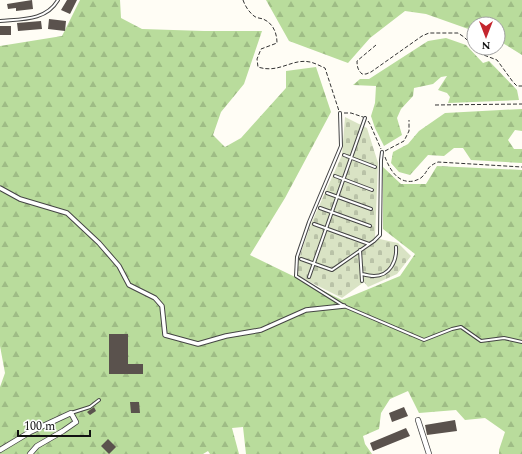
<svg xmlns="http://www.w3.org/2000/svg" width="522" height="454" viewBox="0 0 522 454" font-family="Spectral,serif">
  <defs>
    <pattern id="forest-firs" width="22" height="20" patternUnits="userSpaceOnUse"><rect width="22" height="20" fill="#b9dc9c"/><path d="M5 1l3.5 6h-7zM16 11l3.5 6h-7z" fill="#9ebc85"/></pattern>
    <pattern id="cemetery-stones" width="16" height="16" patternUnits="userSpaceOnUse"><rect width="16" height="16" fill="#d9e3c4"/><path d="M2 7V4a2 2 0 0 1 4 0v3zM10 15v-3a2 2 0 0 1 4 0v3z" fill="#b9c2a7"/></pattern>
  </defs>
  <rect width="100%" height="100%" fill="#fffdf5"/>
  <path fill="url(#forest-firs)" d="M80,0H120L121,18L142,29L204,31H262L244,84L221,112L213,135L225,147L241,138L286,88V71L316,67L331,112L285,198L250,255L291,275L342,300L400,276L415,254L383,229V167L401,184H426L437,166L522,170V454H499V450L505,432L485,418L465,420L456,410L419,413L408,391L390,399L381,413L379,429L363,436L365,444L372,454H246L243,427L232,428L239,454H210L208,451L203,454H0V387L5,373L0,346V46L62,36Z
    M266,0H522V55L498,40V24H474V31L426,14L405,11L370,38L348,63L289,41Z
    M446,38L466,45L483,63L489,61L517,90L519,100L448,103L450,97L447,93L438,90L447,76L441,77L433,84L414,88L413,96L401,109L397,118L402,135L384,146L375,128L371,116L375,103L376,86L353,85L360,79H369L428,41Z
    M522,109V131L515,130L508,140L514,149H522V163L471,160L463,148H454L444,156L428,155L410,175L399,172L391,163L393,152L408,144L419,131L445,113Z"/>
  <path fill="url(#cemetery-stones)" d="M345,117L367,128L378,163L375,238L398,243L411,256L397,274L368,287L364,282L342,298L298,276V261L311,224L342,155Z"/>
  <path fill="#5a524d" d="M32,0L33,9L16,11V8L8,9L7,4Z
    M67,0H77L70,14L61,10Z
    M49,19L66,21L65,31L48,29Z
    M41,21L42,29L18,31L17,23Z
    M0,26H11V35H0Z
    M109,334H128V364H143V374H109Z
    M130,402H139L140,413H131Z
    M94,407L96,411L90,415L87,412Z
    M404,407L408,416L392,422L389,413Z
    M455,420L457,431L427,435L425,425Z
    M406,428L410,436L373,451L370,443Z
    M108,439L116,447L109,454L101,446Z"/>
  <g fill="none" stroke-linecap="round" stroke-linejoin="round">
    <defs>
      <path id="service" d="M0,21C21,19 46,21 58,0
        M340,113L341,146L309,222L297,257L296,276L344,306L424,340L452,329L461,327L481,341L504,338L522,342
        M344,155L375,167
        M335,176L372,190
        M327,193L371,209
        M320,208L370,226
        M314,224L369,244
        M360,250L362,281
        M301,259L332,270L374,241L380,235L381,160L382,152
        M362,274C366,275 370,276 374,276C390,276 397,261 396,247
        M309,277L365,118
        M71,413L90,407L99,400"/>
      <path id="pedestrian" d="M0,188L20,199L67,213L99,243L119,266L129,285L155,298L162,306L165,335L198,344L226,336L261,330L306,310L344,306"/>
      <path id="minor" d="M418,420L429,454
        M0,450L30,432L71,413L76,422L63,431L37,446L30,454"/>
    </defs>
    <use href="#service" stroke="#444" stroke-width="4"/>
    <use href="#pedestrian" stroke="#444" stroke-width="5.5"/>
    <use href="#minor" stroke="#444" stroke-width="6"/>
    <path stroke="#333" stroke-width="1" stroke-dasharray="4 2" stroke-linecap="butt" d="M243,0C245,6 249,12 254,16C256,18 260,18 263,19C273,23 277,33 277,43L261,49L257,59L258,67C279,74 292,58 310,62C315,63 320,66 325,68L339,111
      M376,45L357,61C357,67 358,70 362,74H366L371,72L422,36L429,33H458L464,37L474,47
      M475,48L481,54L497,60L513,82L517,86H522
      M435,105L522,104
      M344,113H351L363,117
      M368,121L370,124L381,149
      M385,151L404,141L409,131V120
      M385,157C390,170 398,184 414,181C417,180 420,179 422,177C429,170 426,167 438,162L522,167"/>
    <use href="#service" stroke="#fff" stroke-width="2"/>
    <use href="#pedestrian" stroke="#fff" stroke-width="3.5"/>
    <use href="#minor" stroke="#fff" stroke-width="4.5"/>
  </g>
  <g transform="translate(486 36) rotate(180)"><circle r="19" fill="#ffffff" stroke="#a0a0a0"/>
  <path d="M0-3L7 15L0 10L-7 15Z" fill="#c4262e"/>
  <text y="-6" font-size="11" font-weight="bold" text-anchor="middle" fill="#111111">N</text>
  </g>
  <path d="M18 430v6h72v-6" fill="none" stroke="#111111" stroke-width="2"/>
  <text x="24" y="430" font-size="12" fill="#111111" stroke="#ffffff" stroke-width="3" paint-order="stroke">100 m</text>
</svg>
